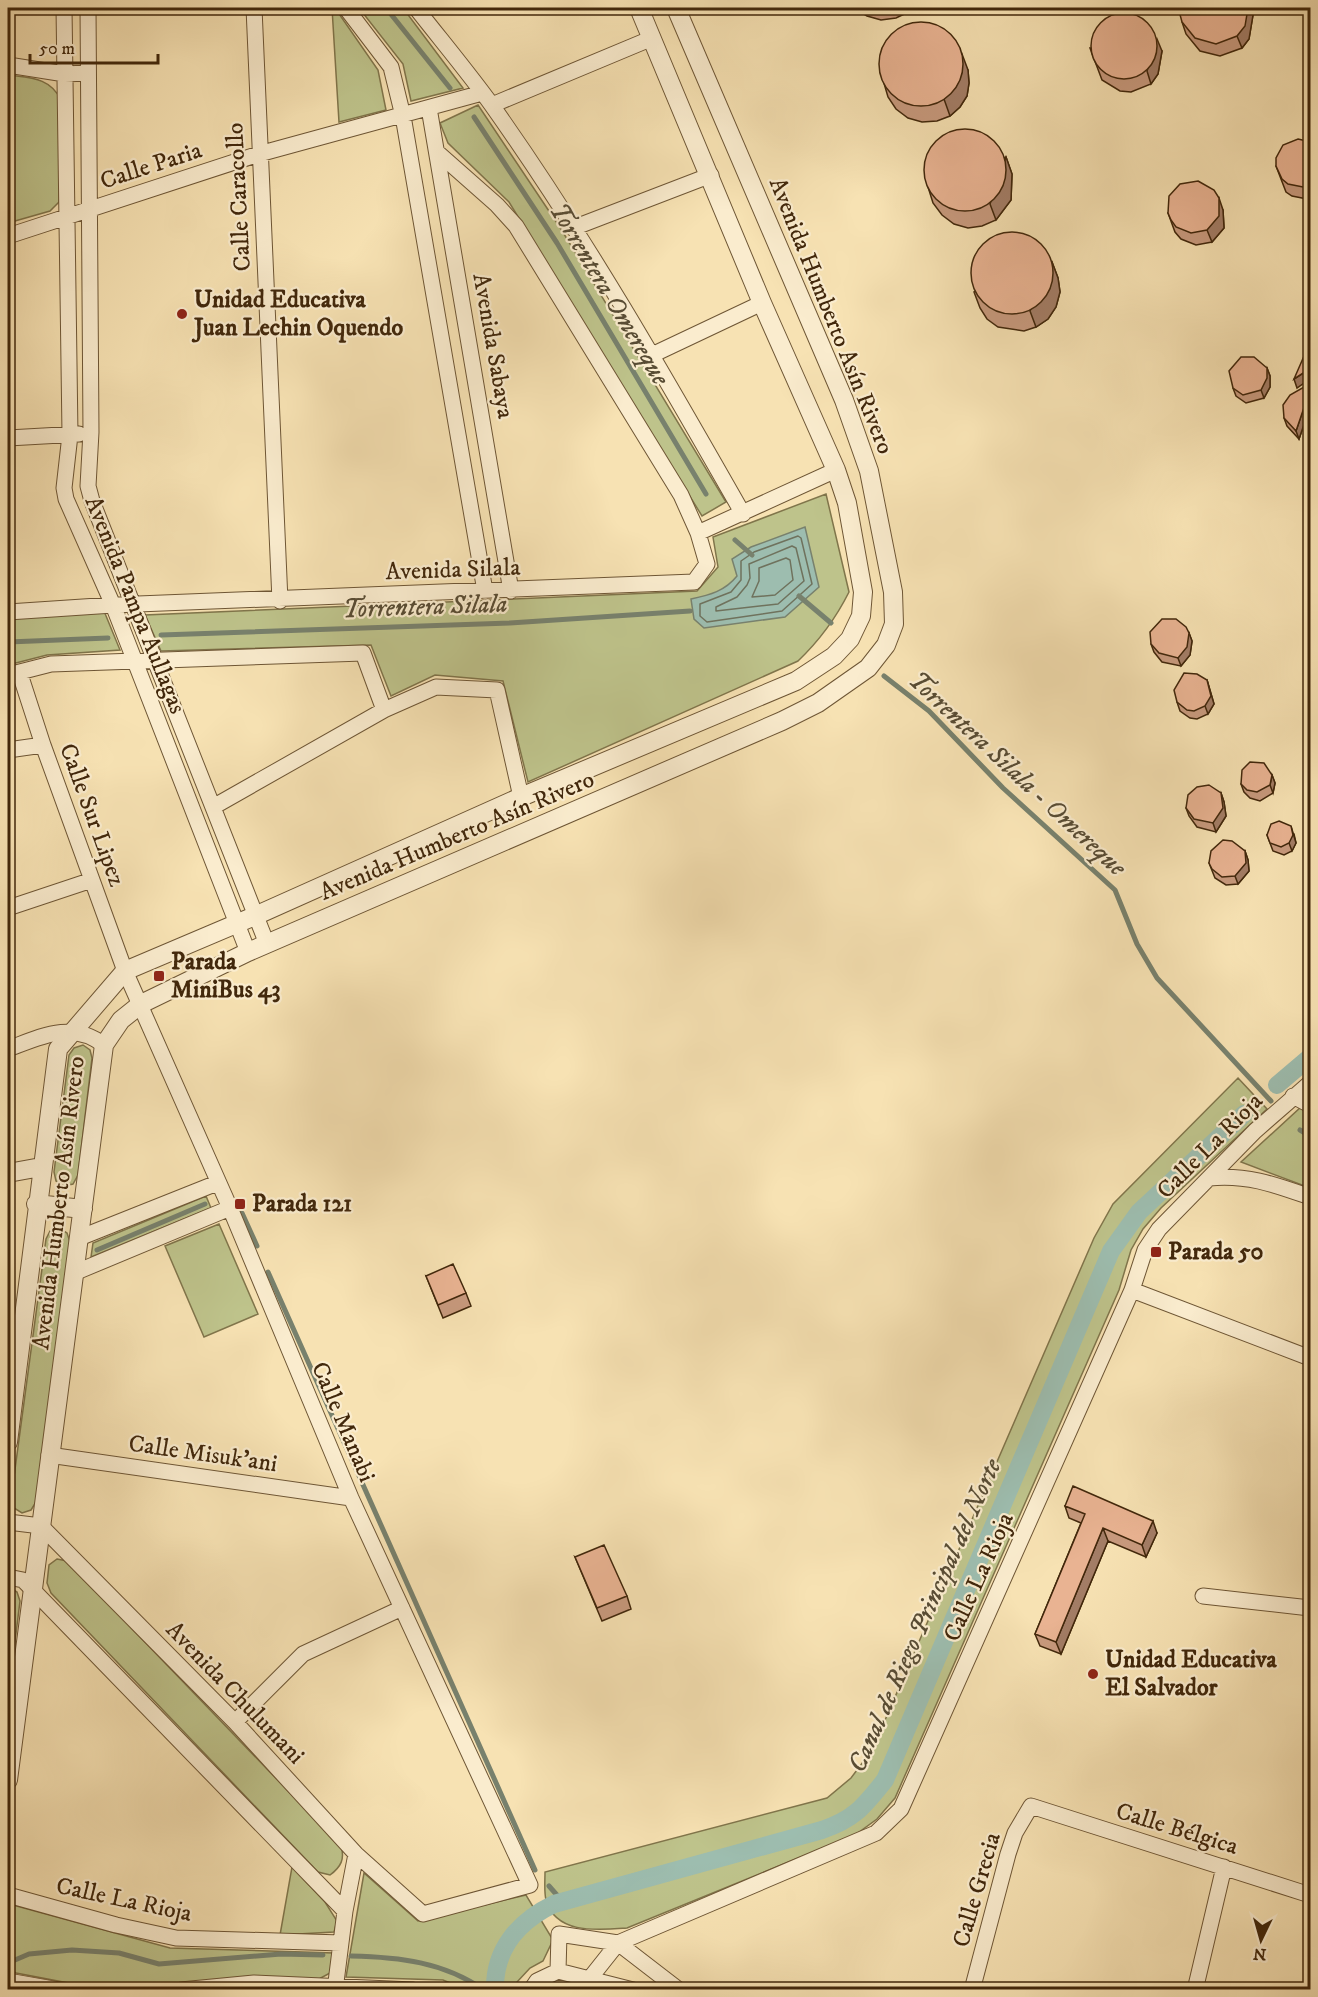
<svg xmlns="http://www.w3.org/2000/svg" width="1318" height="1997" viewBox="0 0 1318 1997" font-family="'IM FELL DW Pica',serif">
  <rect width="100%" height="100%" fill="#f7e2b3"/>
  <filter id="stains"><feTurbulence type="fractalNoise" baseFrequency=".00333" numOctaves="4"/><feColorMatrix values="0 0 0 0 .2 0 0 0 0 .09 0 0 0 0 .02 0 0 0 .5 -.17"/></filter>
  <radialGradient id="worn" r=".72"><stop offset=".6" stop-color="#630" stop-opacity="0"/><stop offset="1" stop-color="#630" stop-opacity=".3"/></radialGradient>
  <path fill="#bec38b" stroke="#80754b" stroke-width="1.5" d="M332,8H335L378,70L386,110L339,122Z
    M359,8H403L463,88L411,101L403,64Z
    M8,75C30,78 50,77 61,100L59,202L50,211L8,223Z
    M478,105L561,229L726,502L702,516L509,202L448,143L440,123Z
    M826,494L849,592C836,618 819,641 798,661L528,782L503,681L435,675L391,696L371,645L161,651L145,615L697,591L718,567L713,537Z
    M104,611L120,650L47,655L8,665V617Z
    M83,1045L90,1050L92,1058L78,1175L73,1184L64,1186L56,1181L54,1172L69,1055L74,1048Z
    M1238,1078L1267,1109L1161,1208L1143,1229L1131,1250L1119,1290L895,1798L877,1819L855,1835L627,1928C598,1930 556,1935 546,1900C544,1892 545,1881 545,1872L827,1798L851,1778L872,1750L1094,1238L1113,1204Z
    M1301,1107L1310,1113V1188L1241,1162Z
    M206,1196L211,1208L91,1257L93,1243Z
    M219,1224L258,1314L204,1337L165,1246Z
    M59,1228L67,1233L70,1242L36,1502L31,1510L22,1513L14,1508L11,1499L46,1239L50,1231Z
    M57,1559L67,1561L341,1846C345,1859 341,1867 330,1875L318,1872L51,1593L47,1583L49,1565Z
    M9,1587L17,1592L20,1601L8,1698Z
    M292,1867L325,1902L337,1921L334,1932L280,1935Z
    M364,1873L418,1921L526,1895L553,1940L543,1961L530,1968L517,1982V1989H465L443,1980L346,1977Z
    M13,1905L170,1948L334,1953L330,1973L319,1979L254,1977L100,1989L16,1973L8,1968V1907Z"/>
  <path fill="#9dbdaf" stroke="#78816d" stroke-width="1.5" d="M805,527L819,587L785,617L704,628L694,619L691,599C710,595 725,591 737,576L732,559L751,547Z"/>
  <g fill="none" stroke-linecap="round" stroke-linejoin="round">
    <path stroke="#6f725d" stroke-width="1.5" d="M798,536L801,538L812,584L782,611L707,622L700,616V604L731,592L741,580V561L754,552Z
      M792,546L796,548L804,581L778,604L716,611V607L737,597L747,585L750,578L749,564Z
      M786,558L790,560L793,580L775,595L752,597L759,581V568Z"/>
    <path stroke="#78816d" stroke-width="5" d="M386,8L450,88
      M474,117L557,243L706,494
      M735,540L752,555
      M799,596L831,623
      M161,635L510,623L690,611
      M8,642L108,638
      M884,676L929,711L1003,788L1115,890L1137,944L1157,978L1271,1101
      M1300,1130L1310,1136
      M242,1213L257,1246
      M97,1250L205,1204
      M268,1272L535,1870
      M549,1886L563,1902
      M351,1956C399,1957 444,1962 484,1990
      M8,1963L29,1954L72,1950L119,1953L159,1964L281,1954L323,1955"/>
    <path stroke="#9dbdaf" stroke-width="18" d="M1277,1085L1310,1057
      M495,1990C494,1949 519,1921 554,1904L822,1830C855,1819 864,1806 885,1780L1111,1251L1139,1212L1244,1114"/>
    <defs>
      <path id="minor" d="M64,8L70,435L64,488L66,499L113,605L248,952
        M88,8L91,432L88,486L92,501L267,944
        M254,8L280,601
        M346,8L391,67L403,116L485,591
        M416,8C441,40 467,71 491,104C584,235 664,375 743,514
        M8,65L65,74L87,73
        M492,105L650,39
        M429,108L511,591
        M573,228L711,175
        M8,236L259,154L482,93
        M652,355L762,303
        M8,438L79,434
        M698,533L836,470
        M8,612L113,605L694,582L707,564L698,533L681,495L516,226L497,205L437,152
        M8,675L51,664L363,653L384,710
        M8,750L43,745
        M213,807L384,710L436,687L497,690L521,797
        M8,908L92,880
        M8,1049C40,1037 72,1020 104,1045
        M1293,1096L1310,1105
        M1209,1178C1247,1174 1276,1185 1310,1197
        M79,1238L217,1183
        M74,1273L230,1208
        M1132,1290L1310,1358
        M49,1455L351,1498
        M8,1522L41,1526L235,1722L356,1854L423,1914L530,1885L351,1498L230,1208L125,971L43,745L20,674
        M8,1577L23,1580L31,1588L345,1911
        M1203,1596L1310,1608
        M235,1722L303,1654L402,1608
        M8,1895L116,1925L176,1938L341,1943
        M558,1971L559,1934L618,1943L679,1990
        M558,1971L633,1990
        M591,1977L618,1943L876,1833L901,1809L1132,1290L1145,1250L1159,1229L1255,1131L1310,1083
        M8,1981L59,1990
        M181,1990L254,1983L413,1990
        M335,1990L345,1911L356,1854
        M531,1990L537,1981L558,1971
        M972,1990L1008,1854L1015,1833L1031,1806L1310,1895
        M1195,1990L1224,1867"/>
      <path id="tertiary" d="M8,1173L41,1167
        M36,1204L83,1209
        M8,1442L58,1049L125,971L257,915L521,797L796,681L834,656L850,639L861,616L863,592L847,503L836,470L762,303L639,8
        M8,1780L104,1045L121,1020L141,1004L248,952L782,721L818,703L868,668L886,645L894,624L893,592L869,471L844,400L676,8"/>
    </defs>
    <use href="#minor" stroke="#6e5635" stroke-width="17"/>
    <use href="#tertiary" stroke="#6e5635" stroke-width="20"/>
    <use href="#minor" stroke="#faecce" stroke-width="15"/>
    <use href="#tertiary" stroke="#faecce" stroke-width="18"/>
  </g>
  <path fill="#c89a7e" stroke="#41270b" stroke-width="1.5" d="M854,8H913L909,12L896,18L881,20L867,16Z
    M1253,15L1249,39L1242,48L1220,56L1200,51L1186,34L1182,22Z
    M1090,48L1162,51L1158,74L1151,84L1131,92L1120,91L1102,80Z
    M968,70L969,83L967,96L960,107L950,116L937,121L922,122L908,118L896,109L888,97L883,80Z
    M1311,142V198L1307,199L1292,196L1286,192L1276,166Z
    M1006,157L1012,174L1011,200L996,220L982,226L968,228L954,224L942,215L933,203L928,187Z
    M1223,210L1224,228L1212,242L1196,245L1181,239L1175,232L1168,213Z
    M1052,262L1058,278L1060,292L1056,307L1048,319L1036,327L1024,331L998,327L987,319L980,308L974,292Z
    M1267,368L1270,376V387L1264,398L1246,403L1236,396L1233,388Z
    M1311,383V404L1299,439L1287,426L1284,418Z
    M1189,633L1192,641L1190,655L1181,666L1162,662L1154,652L1151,644Z
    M1207,680L1214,704L1208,714L1197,719L1190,718L1180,711L1177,702Z
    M1272,775L1275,783L1273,793L1260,801L1250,798L1244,792L1241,784Z
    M1221,793L1224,802L1226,816L1216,832L1197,827L1189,816L1186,808Z
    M1294,834L1296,843L1292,851L1284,855L1273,851L1267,835Z
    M1245,851L1248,860L1249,871L1238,884L1226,885L1215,878L1209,863Z
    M426,1276L466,1293L471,1306L443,1318Z
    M1065,1506L1157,1533L1146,1557L1108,1541L1061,1654L1040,1646L1035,1634L1081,1523L1069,1518Z
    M575,1557L627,1596L631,1609L602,1621Z"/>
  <path fill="#a37d66" stroke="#41270b" stroke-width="1.5" d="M908,8H913L909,12Z
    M1248,8H1250L1253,15L1249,39L1242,48L1237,36Z
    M1157,39L1162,51L1158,74L1151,84L1147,71Z
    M962,54L968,70L969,83L967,96L960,107L950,116L944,99Z
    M1006,157L1012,174L1011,200L996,220L990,204Z
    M1219,198L1223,210L1224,228L1212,242L1207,230Z
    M1052,262L1058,278L1060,292L1056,307L1048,319L1036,327L1030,311Z
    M1267,368L1270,376V387L1264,398L1261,390Z
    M1311,368V378L1297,388L1294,379Z
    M1311,387V404L1299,439L1296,431Z
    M1189,633L1192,641L1190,655L1181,666L1178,658Z
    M1207,680L1214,704L1208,714L1205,706Z
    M1272,775L1275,783L1273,793L1270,785Z
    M1221,793L1224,802L1226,816L1216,832L1213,823Z
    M1291,826L1296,843L1292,851L1289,843Z
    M1245,851L1248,860L1249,871L1238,884L1235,876Z
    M1153,1521L1157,1533L1146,1557L1142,1545Z
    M1103,1528L1108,1541L1061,1654L1056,1642Z"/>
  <path fill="#e9b392" stroke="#41270b" stroke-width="1.5" d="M1180,8H1248L1245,26L1237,36L1216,44L1195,38L1182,22L1179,11Z
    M1091 46a33 33 0 1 1 66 0a33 33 0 1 1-66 0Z
    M879 64a42 42 0 1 1 84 0a42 42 0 1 1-84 0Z
    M924 170a41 41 0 1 1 82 0a41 41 0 1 1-82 0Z
    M1298,139L1311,142V184L1303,187L1288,184L1282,179L1276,166V158L1283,145Z
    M1198,181L1214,190L1219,198V216L1207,230L1191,233L1176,227L1171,220L1168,213L1169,196L1180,184Z
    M971 273a41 41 0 1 1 82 0a41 41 0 1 1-82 0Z
    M1311,340V368L1294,379Z
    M1241,357H1254L1267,368V378L1261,390L1243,395L1233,388L1229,371Z
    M1311,383V387L1296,431L1284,418L1283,405L1290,395Z
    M1162,619H1176L1186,627L1189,633L1187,647L1178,658L1159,653L1151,644L1150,632Z
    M1184,673L1197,674L1207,680L1211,696L1205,706L1194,711L1187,710L1177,702L1174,690Z
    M1250,762L1264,763L1272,775L1270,785L1257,792L1247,790L1241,784L1242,770Z
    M1209,785L1221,793L1223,808L1213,823L1194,819L1186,808L1188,795L1197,787Z
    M1279,821L1291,826L1293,835L1289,843L1281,847L1270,843L1267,835L1271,824Z
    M1223,840L1232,841L1245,851L1246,863L1235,876L1222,877L1212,869L1209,863L1211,851Z
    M453,1264L466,1293L438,1305L426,1276Z
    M1073,1486L1153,1521L1142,1545L1103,1528L1056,1642L1035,1634L1085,1514L1065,1506Z
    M604,1545L627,1596L597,1608L575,1557Z"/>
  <g fill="#8f2418" stroke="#faecce" stroke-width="2">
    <circle cx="182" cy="314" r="6"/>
    <rect x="153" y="970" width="12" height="12" rx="3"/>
    <rect x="234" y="1198" width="12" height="12" rx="3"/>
    <rect x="1150" y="1246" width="12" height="12" rx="3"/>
    <circle cx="1093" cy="1674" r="6"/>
  </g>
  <g text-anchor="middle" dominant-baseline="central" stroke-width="4.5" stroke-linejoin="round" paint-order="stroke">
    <g font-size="24" fill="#41270b" stroke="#faecce">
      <text transform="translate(151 166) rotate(-18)">Calle Paria</text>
      <text transform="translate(239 197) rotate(-93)">Calle Caracollo</text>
      <text transform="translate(831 316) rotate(68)">Avenida Humberto Asín Rivero</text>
      <text transform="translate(493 346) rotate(80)">Avenida Sabaya</text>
      <text transform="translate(453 570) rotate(-2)">Avenida Silala</text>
      <text transform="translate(135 605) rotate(68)">Avenida Pampa Aullagas</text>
      <text transform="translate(92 815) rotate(70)">Calle Sur Lipez</text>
      <text transform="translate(457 836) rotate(-23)">Avenida Humberto Asín Rivero</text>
      <text transform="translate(1210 1146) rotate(-45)">Calle La Rioja</text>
      <text transform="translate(59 1203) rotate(-83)">Avenida Humberto Asín Rivero</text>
      <text transform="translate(343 1422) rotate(67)">Calle Manabi</text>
      <text transform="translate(203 1454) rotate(8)">Calle Misuk'ani</text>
      <text transform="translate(979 1577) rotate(-66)">Calle La Rioja</text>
      <text transform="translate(235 1693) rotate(46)">Avenida Chulumani</text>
      <text transform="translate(1177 1829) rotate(17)">Calle Bélgica</text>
      <text transform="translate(977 1890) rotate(-74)">Calle Grecia</text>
      <text transform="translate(124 1900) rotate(12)">Calle La Rioja</text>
    </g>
    <g font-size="24" font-weight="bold" fill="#41270b" stroke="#faecce" text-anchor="start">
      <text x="194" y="300">Unidad Educativa<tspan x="194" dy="28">Juan Lechin Oquendo</tspan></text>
      <text x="171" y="962">Parada<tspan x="171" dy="28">MiniBus 43</tspan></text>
      <text x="252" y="1204">Parada 121</text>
      <text x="1168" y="1252">Parada 50</text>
      <text x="1105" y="1660">Unidad Educativa<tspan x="1105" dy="28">El Salvador</tspan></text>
    </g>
    <g font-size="26" font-style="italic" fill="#584c34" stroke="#faecce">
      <text transform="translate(609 294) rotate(59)">Torrentera Omereque</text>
      <text transform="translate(425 607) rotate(-2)">Torrentera Silala</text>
      <text transform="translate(1017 774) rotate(43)">Torrentera Silala - Omereque</text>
      <text transform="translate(925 1616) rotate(-66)">Canal de Riego Principal del Norte</text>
    </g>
  </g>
  <rect width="1318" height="1997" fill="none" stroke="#f7e2b3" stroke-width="30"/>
  <rect x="9" y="9" width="1300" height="1979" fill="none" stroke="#41270b" stroke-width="3"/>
  <rect x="15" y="15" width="1288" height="1967" fill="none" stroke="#41270b" stroke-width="1.5"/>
  <g transform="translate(1261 1940) rotate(185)" stroke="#faecce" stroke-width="4.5" paint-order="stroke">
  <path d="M0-4.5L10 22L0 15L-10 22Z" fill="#41270b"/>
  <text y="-9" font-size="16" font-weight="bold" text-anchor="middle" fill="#41270b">N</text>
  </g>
  <path d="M30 54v9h128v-9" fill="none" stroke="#41270b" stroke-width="3"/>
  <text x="39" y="54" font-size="18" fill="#41270b" stroke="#faecce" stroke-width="4.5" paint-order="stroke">50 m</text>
  <rect width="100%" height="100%" filter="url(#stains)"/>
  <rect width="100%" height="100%" fill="url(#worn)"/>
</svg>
